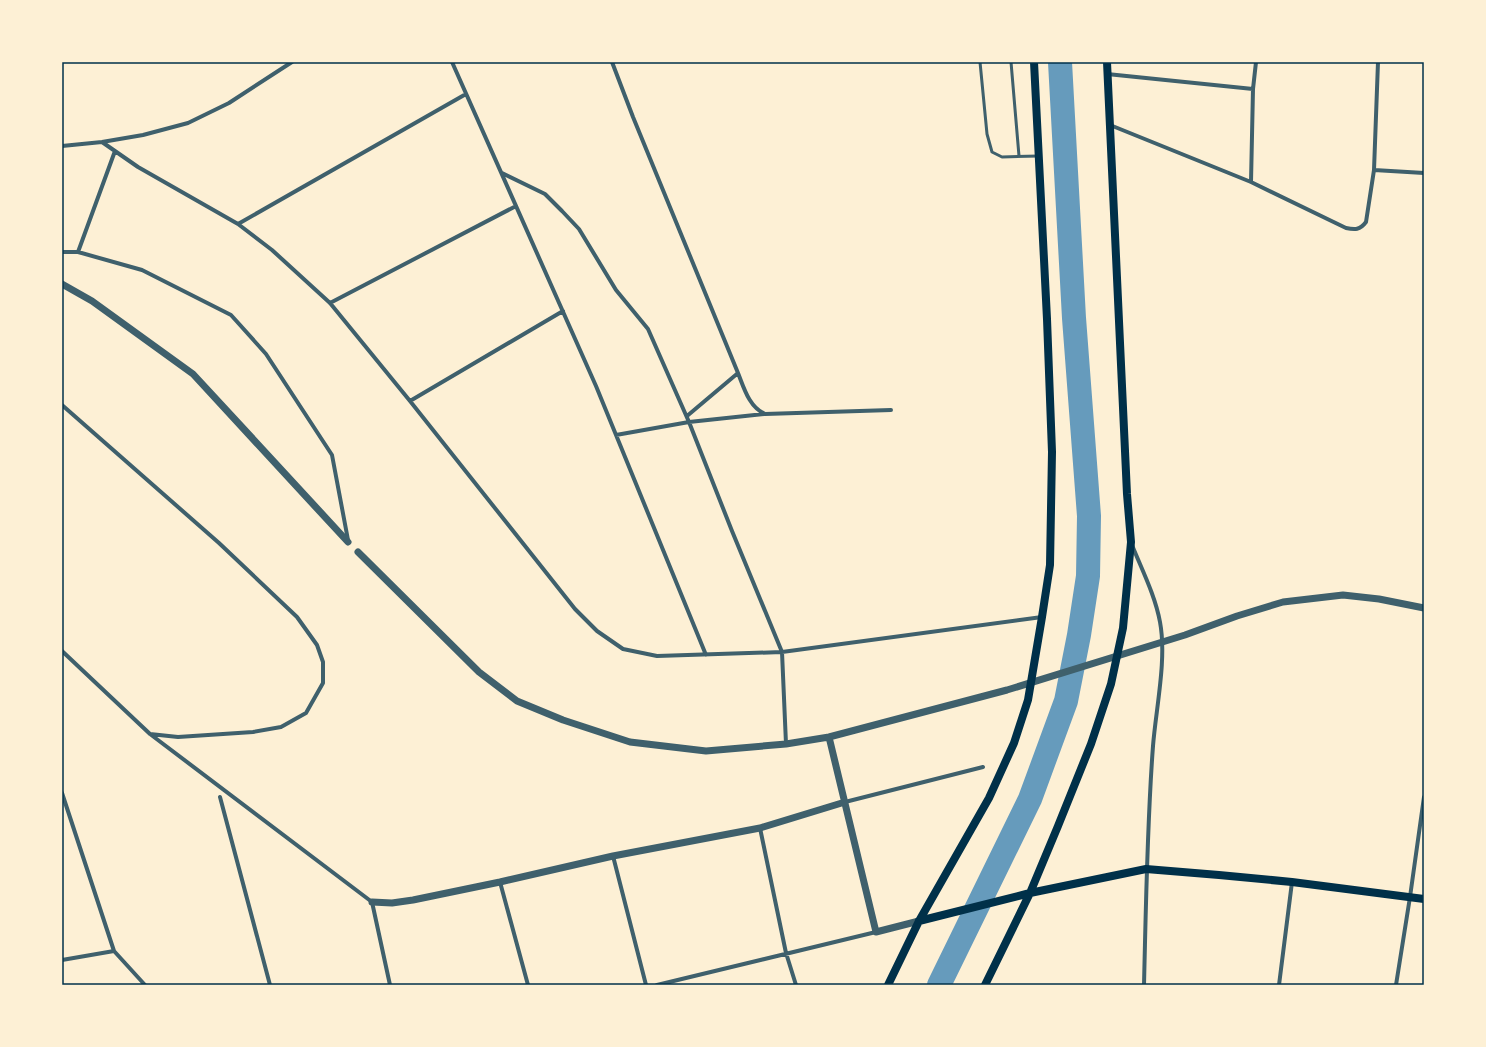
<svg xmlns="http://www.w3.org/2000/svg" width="1486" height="1047" viewBox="0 0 1486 1047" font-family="Jost,sans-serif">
  <rect width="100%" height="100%" fill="#fdf0d5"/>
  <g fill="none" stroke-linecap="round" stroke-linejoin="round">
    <path stroke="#669bbc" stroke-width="24" d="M939,985L1030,799L1066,701L1079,635L1088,576L1089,516L1074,318L1060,62"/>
    <path stroke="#3f606c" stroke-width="3" d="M980,62L987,134L992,152L1002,157L1039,156
      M1011,62L1019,156"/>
    <path stroke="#3f606c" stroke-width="4" d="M452,62L596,386L706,655
      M612,62L633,117L738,373C744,388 749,407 765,414L891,410
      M1107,74L1253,89
      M1110,125L1251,182L1346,228C1355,230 1360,230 1366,222L1374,170L1378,62
      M102,142L138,167L238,224L272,250L330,303L410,401L575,609L597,631L623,649L657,656L782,652L1042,617
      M62,146L102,142L143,135L188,123L229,103L292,62
      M1374,170L1424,173
      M502,173L545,194L562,211L579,229L616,290L648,329L689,422L732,531L782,652L786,744
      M1251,182L1253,89L1256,62
      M238,224L466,94
      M62,252H78L142,270L231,315L266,354L332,455L348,540
      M78,252L115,151
      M330,303L516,206
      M410,401L563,311
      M62,405L219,543L297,617L317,645L323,662V683L306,713L281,727L253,732L178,737L150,734
      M687,416L738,373
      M616,435L689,422L764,414
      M1132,545C1142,570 1155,595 1160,622C1167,659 1156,708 1153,746C1147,825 1146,905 1144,985
      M62,651L150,734L372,902L390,985
      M62,793L114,951L62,960
      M220,797L270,985
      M845,802L983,767
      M760,828L786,953L796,985
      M613,856L646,985
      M500,882L528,985
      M114,951L145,985
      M657,985L876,932
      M1279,985L1292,882
      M1396,985L1410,897L1424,797"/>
    <path stroke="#3f606c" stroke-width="7" d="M62,284L92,301L193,374L348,542
      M358,552L479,672L517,701L563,720L630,742L706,751L786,744L829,737L1007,690L1185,635L1237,616L1283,602L1343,595L1379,599L1424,608
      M829,737L876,932L919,921
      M372,902L392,903L413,900L500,882L613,856L760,828L845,802"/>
    <path stroke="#003049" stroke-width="8" d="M919,921L1030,893L1146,869L1219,875L1292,882L1424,899
      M888,985L919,921L989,798L1014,743L1028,700L1042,617L1050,565L1052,452L1047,319L1034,62
      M985,985L1030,893L1058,826L1091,744L1111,684L1123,628L1131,542L1127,494L1107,62"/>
  </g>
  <rect width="1486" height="1047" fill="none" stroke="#fdf0d5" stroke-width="126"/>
  <rect x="63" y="63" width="1360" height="921" fill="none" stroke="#003049" stroke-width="1.5"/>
</svg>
